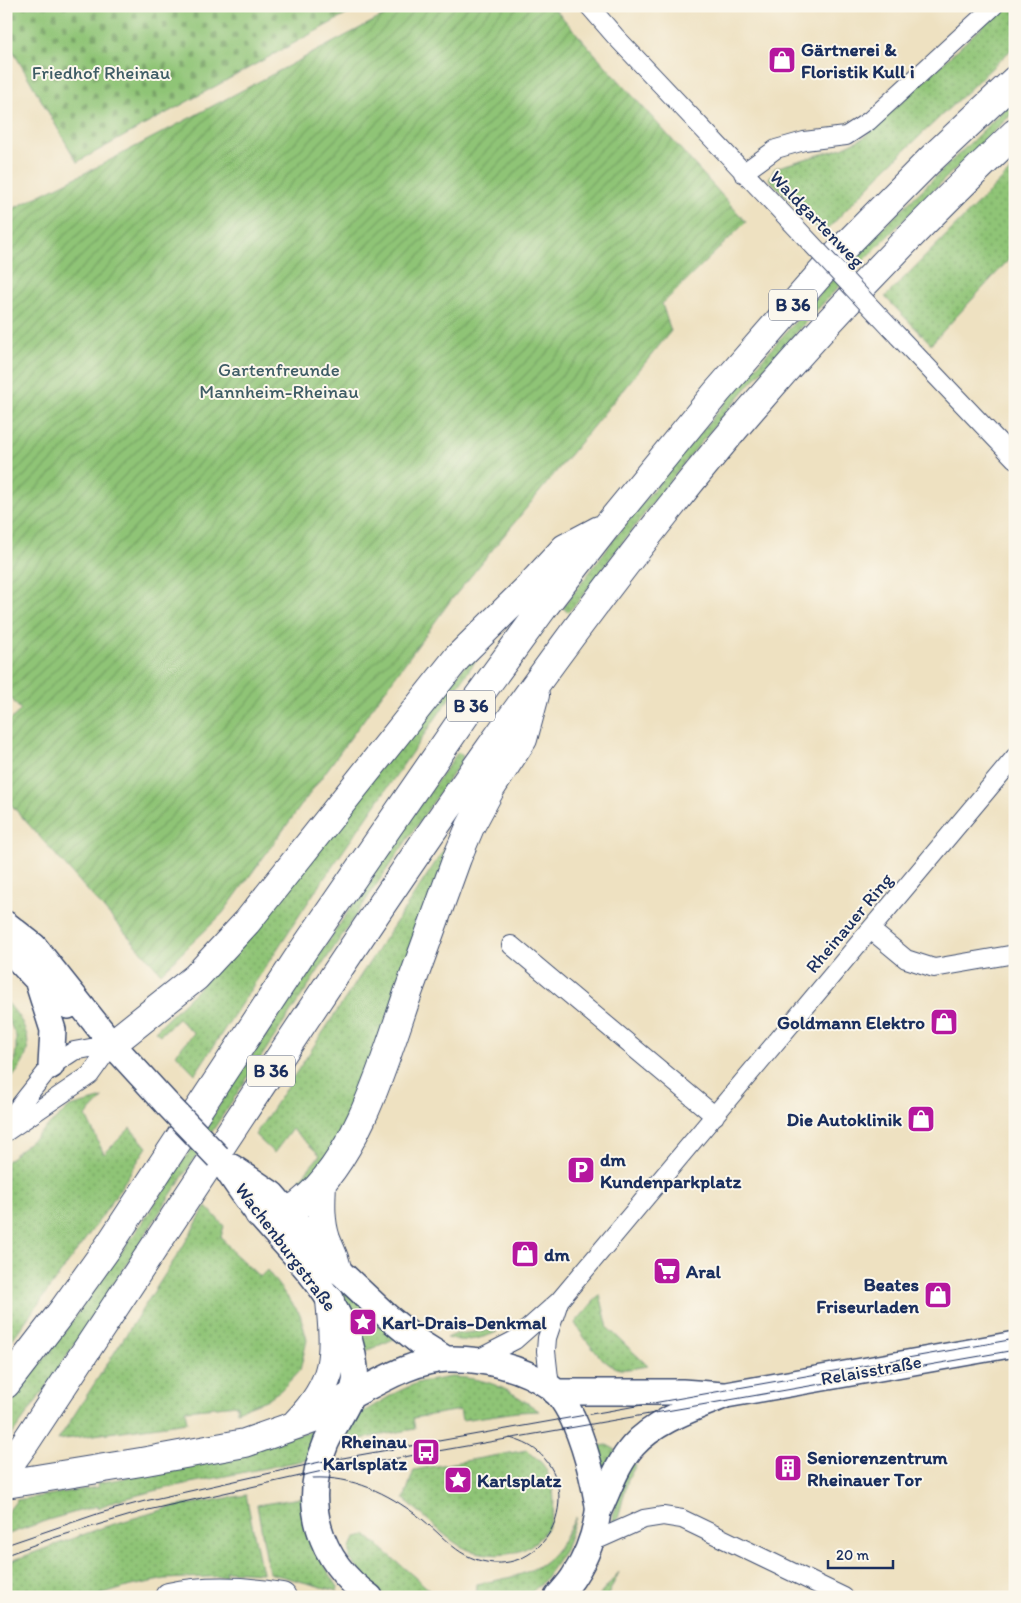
<svg xmlns="http://www.w3.org/2000/svg" width="1021" height="1603" viewBox="0 0 1021 1603" font-family="Itim,sans-serif">
  <defs>
    <pattern id="grass-dots" width="8" height="8" patternUnits="userSpaceOnUse" patternTransform="scale(1.25)"><rect width="8" height="8" fill="#8fc476"/><path d="M2 2h.1M6 6h.1" fill="none" stroke="#74a064" stroke-width="1.8" stroke-linecap="round"/></pattern>
    <pattern id="cemetery-stones" width="16" height="16" patternUnits="userSpaceOnUse" patternTransform="scale(1.25)"><rect width="16" height="16" fill="#8fc476"/><path d="M2 7V4a2 2 0 0 1 4 0v3zM10 15v-3a2 2 0 0 1 4 0v3z" fill="#74a064"/></pattern>
    <pattern id="garden-furrows" width="10" height="10" patternUnits="userSpaceOnUse" patternTransform="scale(1.25)"><rect width="10" height="10" fill="#8fc476"/><path d="M-1 1l2-2M0 10L10 0M9 11l2-2" fill="none" stroke="#74a064"/></pattern>
  </defs>
  <rect width="100%" height="100%" fill="#fbf7ec"/>
  <filter id="ink" filterUnits="userSpaceOnUse"><feTurbulence type="fractalNoise" baseFrequency=".02" numOctaves="2"/><feDisplacementMap in="SourceGraphic" scale="10" xChannelSelector="R" yChannelSelector="G"/><feConvolveMatrix kernelMatrix="1 2 1 2 8 2 1 2 1" color-interpolation-filters="sRGB"/></filter>
  <filter id="wash" filterUnits="userSpaceOnUse"><feTurbulence type="fractalNoise" baseFrequency=".0096" numOctaves="4" result="noise"/><feDisplacementMap in="SourceGraphic" scale="20" xChannelSelector="R" yChannelSelector="G"/><feGaussianBlur stdDeviation="1.12" result="paint"/><feColorMatrix in="noise" values="0 0 0 0 0 0 0 0 0 0 0 0 0 0 0 0 0 1.4 0 .05"/><feComposite in="paint" operator="in"/></filter>
  <g filter="url(#wash)">
    <rect width="100%" height="100%" fill="#eee1c1"/>
    <path fill="url(#grass-dots)" stroke="#557a6a" d="M1004,6H1015V46L887,167L823,234L769,179L775,168L842,148L863,138Z
      M1015,99V111C929,193 845,277 766,366C699,441 637,522 577,603L568,612L563,608L627,522L745,379L847,263Z
      M1015,166V253L931,344L885,297Z
      M476,652L479,656L316,890L195,1074L176,1054L194,1033L178,1019L160,1035L155,1031L197,990Z
      M458,752L463,756L461,762C361,905 265,1050 170,1196C116,1279 65,1364 6,1443V1405L53,1348L145,1219L236,1080L401,832Z
      M445,848L447,849L448,855L342,1137L306,1187L300,1179L320,1155L292,1129L274,1153L255,1135Z
      M6,1001C34,1031 36,1055 6,1084V1072L14,1063L16,1050V1036L6,1015Z
      M103,1098L86,1116L104,1154L130,1128L147,1147L103,1215L6,1348V1162L70,1107Z
      M206,1206L224,1226L221,1237L234,1253L260,1277L267,1270L300,1314L307,1340L300,1370L281,1390L266,1400L237,1411V1405L185,1410L187,1422L58,1440L182,1248Z
      M335,1280L396,1338L359,1354L332,1283Z
      M600,1294L608,1328L648,1366C639,1367 629,1370 620,1369C605,1368 582,1336 575,1323Z
      M493,1330L497,1332C480,1339 465,1343 447,1338L456,1334Z
      M451,1377C490,1378 508,1389 539,1411L517,1412L462,1420L460,1410L413,1418L415,1429L333,1444L353,1418L397,1392L417,1383Z
      M319,1429L311,1459L170,1487L114,1501L98,1508L97,1506L48,1520L6,1535V1514L17,1500L98,1487L97,1483L131,1477Z
      M607,1445L616,1450L603,1483L593,1447Z
      M527,1450C532,1455 540,1460 544,1466C570,1511 542,1561 488,1554C481,1553 473,1552 466,1549C446,1540 422,1513 404,1499L414,1470Z
      M630,1462L636,1465L628,1479L618,1519L614,1522L613,1520L615,1502Z
      M246,1495L262,1573L226,1571V1576L165,1579L127,1587L94,1597H6V1563L104,1527L172,1507Z
      M307,1497L318,1555L338,1587L337,1591L269,1573L257,1505Z
      M576,1517L565,1550L543,1582L526,1597H476L477,1584C508,1578 538,1575 558,1548C565,1539 570,1527 576,1517Z
      M366,1535L432,1592L430,1597H386L374,1589L350,1559V1548L356,1537Z
      M619,1572L607,1597H598Z"/>
    <path fill="url(#cemetery-stones)" stroke="#557a6a" d="M6,6H362L77,162L6,39Z"/>
    <path fill="url(#garden-furrows)" stroke="#557a6a" d="M402,6H552L746,222L662,304L671,331L448,604L222,914L161,973L6,799V724L21,710L6,693V212L97,167Z"/>
  </g>
  <g filter="url(#ink)">
    <g fill="none" stroke-linecap="round" stroke-linejoin="round">
      <defs>
        <path id="minor" d="M589,6L615,36L791,222
          M743,173L776,149L804,141L846,136L869,121L994,6
          M898,336L1015,459
          M871,930L906,959L934,968L1015,954
          M511,945L715,1116
          M6,1123L51,1066L74,1051L112,1044
          M6,1132L90,1075L112,1044
          M476,1360L515,1340L559,1301L1015,757
          M550,1387L546,1351L547,1338L559,1302
          M590,1543L644,1519L663,1516L682,1519L844,1597"/>
        <path id="secondary" d="M6,924L34,946L112,1044L167,1104
          M6,947L37,980L68,1006
          M37,980L53,1030L51,1066
          M218,1157C232,1177 245,1198 260,1216C287,1247 317,1276 337,1313C340,1319 344,1324 346,1330C351,1343 357,1368 355,1382C351,1404 335,1423 326,1443C301,1502 318,1560 370,1597
          M232,1167L272,1194L337,1269L388,1317L419,1342L446,1359
          M555,1392H682L723,1395
          M349,1397C379,1382 413,1360 448,1359C482,1358 522,1367 550,1387C574,1404 589,1461 595,1490C596,1497 599,1505 598,1512C595,1534 586,1558 574,1576C570,1583 563,1590 557,1597
          M599,1510C609,1489 617,1464 633,1446C656,1420 695,1408 726,1395L1015,1344"/>
        <path id="trunk" d="M112,1044L196,977L247,922L457,658L527,589L565,548L599,530
          M322,1183C321,1202 320,1221 326,1239C330,1250 335,1257 337,1269
          M259,1214C273,1212 291,1212 302,1202C358,1158 386,1056 409,990C425,946 441,902 457,858L470,827L491,788L523,739L535,695
          M6,1384L63,1310L108,1247L302,952L475,701L543,608L607,526L717,392L842,249L929,161L1015,80
          M297,1422C337,1381 335,1354 330,1300
          M6,1469L25,1443C120,1300 213,1157 308,1015C422,843 539,672 668,510C774,376 891,251 1015,133
          M6,1484L141,1462L245,1443L316,1418L349,1397
          M169,1597C205,1589 246,1591 282,1597"/>
      </defs>
      <use href="#minor" stroke="#3b4a6d" stroke-width="20"/>
      <use href="#secondary" stroke="#3b4a6d" stroke-width="28"/>
      <use href="#trunk" stroke="#3b4a6d" stroke-width="30"/>
      <use href="#minor" stroke="#fff" stroke-width="18"/>
      <use href="#secondary" stroke="#fff" stroke-width="25"/>
      <use href="#trunk" stroke="#fff" stroke-width="28"/>
      <path stroke="#1b2f5e" stroke-width="1" d="M313,1478C353,1476 387,1493 418,1516C445,1536 457,1560 494,1563C553,1566 582,1489 537,1451C530,1445 520,1441 510,1438
        M6,1545L100,1513L145,1501L320,1462L1015,1339
        M6,1555L53,1538L148,1510L318,1472L1015,1350"/>
      <defs>
        <path id="minor-bridge" d="M791,222L898,336"/>
        <path id="secondary-bridge" d="M167,1104L218,1157"/>
      </defs>
      <use href="#minor-bridge" stroke="#3b4a6d" stroke-width="20" stroke-linecap="butt"/>
      <use href="#secondary-bridge" stroke="#3b4a6d" stroke-width="28" stroke-linecap="butt"/>
      <use href="#minor-bridge" stroke="#fff" stroke-width="18"/>
      <use href="#secondary-bridge" stroke="#fff" stroke-width="25"/>
    </g>
  </g>
  <defs>
    <symbol id="shop-square" viewBox="-11 -11 22 22"><rect x="-9" y="-9" width="18" height="18" rx="4" fill="#b5179e" stroke="#fbf7ec"/><path d="M-5-2.5h2.3a2.7 3.5 0 0 1 5.4 0H5L5.5 6h-11ZM-1.5-2.5h3a1.5 2.3 0 0 0-3 0Z" fill="#fff"/></symbol>
    <symbol id="parking-square" viewBox="-11 -11 22 22"><rect x="-9" y="-9" width="18" height="18" rx="4" fill="#b5179e" stroke="#fbf7ec"/><path d="M-3.5-5.5H1a3.5 3.5 0 0 1 0 7H-1V5.5H-3.5ZM-1-3.4V-.6H.8a1.4 1.4 0 0 0 0-2.8Z" fill="#fff"/></symbol>
    <symbol id="supermarket-square" viewBox="-11 -11 22 22"><rect x="-9" y="-9" width="18" height="18" rx="4" fill="#b5179e" stroke="#fbf7ec"/><path d="M-6-5.5h2.5l.6 2H6L4.5 2H-2.5L-4.4-4H-6ZM-1.5 3.2a1.3 1.3 0 1 0 .1 0ZM3 3.2a1.3 1.3 0 1 0 .1 0Z" fill="#fff"/></symbol>
    <symbol id="sight-square" viewBox="-11 -11 22 22"><rect x="-9" y="-9" width="18" height="18" rx="4" fill="#b5179e" stroke="#fbf7ec"/><path d="M0-6L1.8-2.2L6-1.7L2.9 1.2L3.7 5.4L0 3.3L-3.7 5.4L-2.9 1.2L-6-1.7L-1.8-2.2Z" fill="#fff"/></symbol>
    <symbol id="bus-square" viewBox="-11 -11 22 22"><rect x="-9" y="-9" width="18" height="18" rx="4" fill="#b5179e" stroke="#fbf7ec"/><path d="M-5-6H5V4H4V6H2V4H-2V6H-4V4H-5ZM-3.5-4V0h7V-4ZM-3.5 1.2v1.5H-2V1.2ZM2 1.2v1.5H3.5V1.2Z" fill="#fff"/></symbol>
    <symbol id="building-square" viewBox="-11 -11 22 22"><rect x="-9" y="-9" width="18" height="18" rx="4" fill="#b5179e" stroke="#fbf7ec"/><path d="M-4-6H4V6H1V3H-1V6H-4ZM-2.5-4.3h1.7v1.8h-1.7ZM.8-4.3h1.7v1.8H.8ZM-2.5-1h1.7V.8h-1.7ZM.8-1h1.7V.8H.8Z" fill="#fff"/></symbol>
  </defs>
  <g fill-rule="evenodd">
    <use href="#shop-square" x="766" y="44" width="32" height="32"/>
    <use href="#shop-square" x="928" y="1006" width="32" height="32"/>
    <use href="#shop-square" x="905" y="1103" width="32" height="32"/>
    <use href="#parking-square" x="565" y="1154" width="32" height="32"/>
    <use href="#shop-square" x="509" y="1238" width="32" height="32"/>
    <use href="#supermarket-square" x="651" y="1255" width="32" height="32"/>
    <use href="#shop-square" x="922" y="1279" width="32" height="32"/>
    <use href="#sight-square" x="347" y="1306" width="32" height="32"/>
    <use href="#bus-square" x="410" y="1436" width="32" height="32"/>
    <use href="#building-square" x="772" y="1452" width="32" height="32"/>
    <use href="#sight-square" x="442" y="1464" width="32" height="32"/>
  </g>
  <g text-anchor="middle" dominant-baseline="central" stroke-width="4" stroke-linejoin="round" paint-order="stroke">
    <g fill="#fbf7ec" stroke="#5e6b89" stroke-width="1">
      <rect x="769" y="289.5" width="48" height="31" rx="4"/>
      <rect x="447" y="690.5" width="48" height="31" rx="4"/>
      <rect x="247" y="1055.5" width="48" height="31" rx="4"/>
    </g>
    <g font-size="18" font-weight="bold" fill="#1b2f5e">
      <text x="793" y="305">B 36</text>
      <text x="471" y="706">B 36</text>
      <text x="271" y="1071">B 36</text>
    </g>
    <g font-size="19" font-weight="bold" fill="#1b2f5e" stroke="#fbf7ec" text-anchor="start">
      <text x="801" y="49">Gärtnerei &amp;<tspan x="801" dy="22">Floristik Kull i</tspan></text>
      <text x="925" y="1022" text-anchor="end">Goldmann Elektro</text>
      <text x="902" y="1119" text-anchor="end">Die Autoklinik</text>
      <text x="600" y="1159">dm<tspan x="600" dy="22">Kundenparkplatz</tspan></text>
      <text x="544" y="1254">dm</text>
      <text x="686" y="1271">Aral</text>
      <text x="919" y="1284" text-anchor="end">Beates<tspan x="919" dy="22">Friseurladen</tspan></text>
      <text x="382" y="1322">Karl-Drais-Denkmal</text>
      <text x="407" y="1441" text-anchor="end">Rheinau<tspan x="407" dy="22">Karlsplatz</tspan></text>
      <text x="807" y="1457">Seniorenzentrum<tspan x="807" dy="22">Rheinauer Tor</tspan></text>
      <text x="477" y="1480">Karlsplatz</text>
    </g>
    <g font-size="19" fill="#3e5c65" stroke="#fbf7ec">
      <text x="101" y="72">Friedhof Rheinau</text>
      <text x="279" y="369">Gartenfreunde<tspan x="279" dy="22">Mannheim-Rheinau</tspan></text>
    </g>
    <g font-size="19" fill="#1b2f5e" stroke="#fbf7ec">
      <text transform="translate(817 219) rotate(46)">Waldgartenweg</text>
      <text transform="translate(849 923) rotate(-50)">Rheinauer Ring</text>
      <text transform="translate(286 1247) rotate(53)">Wachenburgstraße</text>
      <text transform="translate(871 1370) rotate(-10)">Relaisstraße</text>
    </g>
  </g>
  <rect width="1021" height="1603" fill="none" stroke="#fbf7ec" stroke-width="25"/>
  <path d="M828 1560v8h65v-8" fill="none" stroke="#1b2f5e" stroke-width="2.5"/>
  <text x="836" y="1560" font-size="15" fill="#1b2f5e" stroke="#fbf7ec" stroke-width="4" paint-order="stroke">20 m</text>
</svg>
